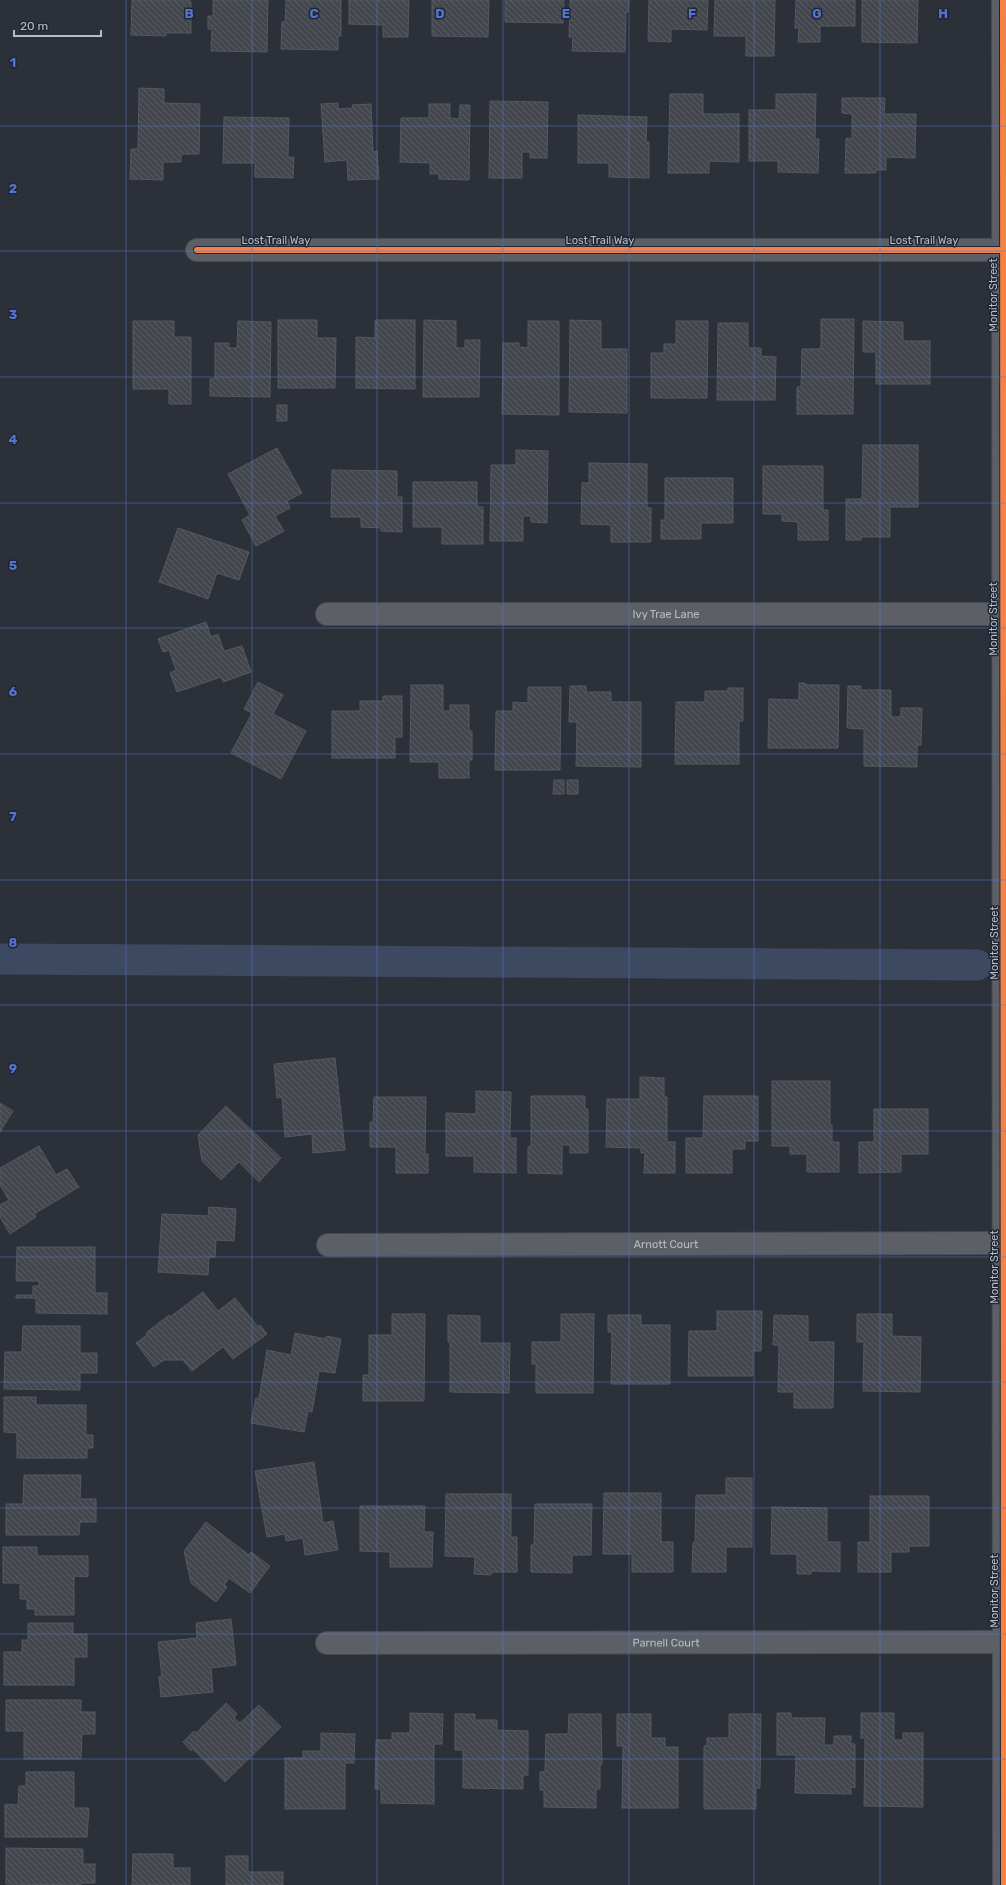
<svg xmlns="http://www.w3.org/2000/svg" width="1006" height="1885" viewBox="0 0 1006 1885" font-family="Rubik,sans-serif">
  <defs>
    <pattern id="building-back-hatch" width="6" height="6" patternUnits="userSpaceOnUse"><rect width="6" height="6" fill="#43464d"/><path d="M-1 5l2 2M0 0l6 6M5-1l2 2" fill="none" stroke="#5c5f65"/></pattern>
  </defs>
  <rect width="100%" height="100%" fill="#2c3039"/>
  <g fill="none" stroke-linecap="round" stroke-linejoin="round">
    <path stroke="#3d4961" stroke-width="31" d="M0,959L977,965"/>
  </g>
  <path fill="url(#building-back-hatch)" stroke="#545860" d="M132,0H189L191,2V33H166V36L131,35Z
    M213,0H268L267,52L211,51L212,29H208V16H213Z
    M286,0H341V36H338V50L281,49L282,22H285Z
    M349,0H409L408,37H383V25L349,24Z
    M432,0H489L488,37L432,36Z
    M505,0H564L563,23L505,22Z
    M570,0H629L628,12H626L625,52L572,51L573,37H569Z
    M649,0H708L707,30L671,29V42L648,41Z
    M715,0H775L774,56H746V36H714Z
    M796,0H855V26H820V42H798L799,28H795Z
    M862,0H918L917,43L862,42Z
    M139,88L164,89V103L200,104L199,154H181V162H163V180L130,179L131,149H138Z
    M670,94H703V114H739V162L709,161V173H668Z
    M776,94H816L815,139H819L818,173L778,172V161H749V110H776Z
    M842,98H885L884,114H916L915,158L886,157V170H876V173H845L846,138L852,139V114L842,113Z
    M490,101L548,102L547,158H530V152H522V178H489Z
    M338,103V109L353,108L352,105L371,104L373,152L377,151L379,179L348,180L347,160L325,162L321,104Z
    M429,104H450V118L459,119L460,105H470L469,180L439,179V174H430V163L400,162L401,118H429Z
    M578,115L647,117L646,142H649V178L609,177V163H578Z
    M224,117L289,118L288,157H294L293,178L255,177V163H223Z
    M821,319H854L853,414H797V387H801L802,349H821Z
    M278,320H317V338H336L335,388H278Z
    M375,320H415V389L356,388V337L375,338Z
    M424,320L456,321V348H465V340H480L479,397H423Z
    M570,320L601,321V349H627V413L569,412Z
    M133,321H174V337H191V404H169V389H133Z
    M238,321L271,322L270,397L210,396V379H215V343H229V348H237Z
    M528,321H559V415L502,414L503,343H519V347L528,348Z
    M676,321H708L707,398H651V353H664V344H676Z
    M863,321L903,322V341H930V384H876V352H863Z
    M718,323H748V348H761V356L776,357L775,400H717Z
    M277,405H287V421H277Z
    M863,445H918V507H890V537H861V540H846V499H862Z
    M277,448L302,493L287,501L290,508L275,516L284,531L256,546L242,520L250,515L228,474Z
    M516,450L548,451L547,523L531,522V516H523V541H490L491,465H516Z
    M589,463L647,464V508H651V542H611V525L581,524L582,483H589Z
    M763,466H823V510H828V540H798V522L782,521V514H763Z
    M332,470L397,471V497H402V532L381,531V528L361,527V517H331Z
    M665,478H733V523H701V539H661V520H665Z
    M413,482H477V507H483V544H442V527H413Z
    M178,528L249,552L239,580L217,573L208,599L159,582Z
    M206,622L211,637L218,634L224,651L242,646L251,672L223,682L221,677L177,692L170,673L176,670L169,650L163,652L158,639Z
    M258,682L283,695L273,714L306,731L281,779L231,753L252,713L244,709Z
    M799,683H805V685H839L838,748H768L769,699L799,700Z
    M411,685H443V711H450V705H469V731H472V760H469V778H439V762H410Z
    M570,686H586V692H611V702H641V767L576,766L577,722H569Z
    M848,686H861V690H891V717H901V708H922L921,745H917V767L864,766V729L847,728Z
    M528,687H561L560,770H495L496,711H513V702L528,703Z
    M728,688H743V721H739V764H675L676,702H705V691H728Z
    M383,696H402V737H395V758H332V711H360V701H383Z
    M554,780H564V794H553Z
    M567,780H578V794H567Z
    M335,1058L345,1150L313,1153L312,1134L285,1137L282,1097L277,1098L274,1064Z
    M640,1077L664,1078V1097H667V1142H675V1173H644L645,1153H641V1148L606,1147L607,1099H640Z
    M772,1081H830V1125H832V1142H839V1172H807V1154H790V1146H772Z
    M476,1091L511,1092L510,1138H516V1173L474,1172V1156H446V1113L476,1114Z
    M531,1096H585V1109H588V1153H570V1145H562V1174L528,1173V1147H531Z
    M704,1096H758V1141H745V1149H732V1173H686V1138H703Z
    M374,1097H426L425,1154H428V1173H396V1147H370V1122H373Z
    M0,1103L13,1111L0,1132Z
    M226,1106L281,1158L259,1182L239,1162L221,1180L202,1161L198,1135Z
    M874,1109H928V1154H901V1172L859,1173V1142H874Z
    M39,1146L56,1175L67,1169L79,1187L34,1214L36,1217L10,1234L0,1217V1205L9,1200L0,1185V1168Z
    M209,1207L236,1209L234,1241L216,1240L215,1257H209L208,1275L158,1272L162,1214L208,1216Z
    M17,1247H95V1293H107V1314L36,1313V1298H16V1295H33V1286H39V1281H16Z
    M203,1292L218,1311L235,1298L258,1327L260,1325L267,1334L233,1359L223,1347L192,1371L183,1360H164L154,1367L136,1343L147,1335L146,1333L169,1315L170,1317Z
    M717,1311H762L761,1351H753V1376H688L689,1331H717Z
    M392,1314H425L424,1401H363V1375H369V1335H392Z
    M561,1314H594L593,1393H536V1364H532V1342H561Z
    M857,1314H892V1336L921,1337L920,1392L863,1391L864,1342H857Z
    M448,1315L480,1316V1343H510L509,1393L450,1392V1342H448Z
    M608,1315H641V1325H670V1384H611L612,1332H608Z
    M774,1315L808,1316V1342H834L833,1408H794V1392H778L779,1345H773Z
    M23,1326H80V1353H97V1373H80V1390L4,1389L5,1352H22Z
    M295,1333L326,1339V1336L341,1339L335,1373L319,1371L312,1412L308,1411L304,1432L251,1423L256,1398L259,1399L267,1350L291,1355Z
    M4,1397H36V1405H86V1435H93V1448H87V1458H17V1433L4,1432Z
    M314,1462L323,1523L333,1521L338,1550L305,1555L303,1538L286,1541L285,1534L267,1537L255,1471Z
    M24,1475H81L80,1499H96V1522H80L79,1535H6V1504H23Z
    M726,1478H752V1547H726V1572H692L693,1543H695L696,1495H726Z
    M604,1493H661V1542H673V1572H632V1554H603Z
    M446,1494H511V1537H517V1572H491V1575L474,1574L475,1557L445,1556Z
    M870,1496H929V1546H909V1552H891V1572H858V1542H870Z
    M535,1504H592L591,1555H572V1573L531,1572V1545H534Z
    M360,1506H425L424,1532H433L432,1567H390V1552L360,1551Z
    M772,1507L827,1508V1542H840V1572L811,1571V1574H797V1554H771Z
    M206,1522L249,1555L251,1552L270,1566L250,1593L229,1578L224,1585L227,1587L216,1602L191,1583L184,1551Z
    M3,1547H37V1556H88V1577L74,1576V1615H35V1609H27V1599H20V1583H3Z
    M231,1619L236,1665L211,1668L213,1692L161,1697L159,1677H162L158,1642L197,1638L196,1623Z
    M28,1623H73V1634H87V1657H74V1685H4V1652H22V1640H28Z
    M6,1700H81V1712H95V1734H82L81,1759H24V1731H6Z
    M226,1703L237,1714L234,1718L240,1723L259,1705L281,1727L225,1782L193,1749L191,1751L183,1742L194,1731L196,1733Z
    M410,1713L443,1714L442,1744H434V1804L381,1803V1789H375L376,1740H392V1733H410Z
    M777,1713H791V1718H825L824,1745H834V1736H851V1744H855V1788L851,1787V1794L795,1793L796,1755H777Z
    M861,1713H894V1740H903V1733H923V1807L864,1806L865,1738H861Z
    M455,1714H475V1720H497V1730L528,1731V1775H523V1789L463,1788V1750H455Z
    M569,1714H601L602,1765H600V1789H596V1808L544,1807V1790H540V1772H545L546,1734H568Z
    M617,1714H651V1738H665V1747H678V1808H622L623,1746H617Z
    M729,1714H761L760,1788H756V1809H704V1746H707V1738H729Z
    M321,1733L355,1734L354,1763H345V1809H285V1758H303V1751H321Z
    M26,1772H74V1808H89L87,1837H5V1804L18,1805L19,1786H26Z
    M6,1848L83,1849V1864H95V1883H81V1885L6,1884Z
    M133,1854H173V1868H190V1885H132Z
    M226,1856H248V1872H283V1885H226Z"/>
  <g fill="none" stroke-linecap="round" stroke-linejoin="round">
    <defs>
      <g id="minor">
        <path d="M197,250H1006"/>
        <path id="s1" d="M327,614H1006"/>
        <path id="s2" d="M328,1245L1004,1243"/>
        <path id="s3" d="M327,1643L1004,1642"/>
      </g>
      <path id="tertiary" d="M1003,0L1004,1885"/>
    </defs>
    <use href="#minor" stroke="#484b51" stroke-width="24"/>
    <use href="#tertiary" stroke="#484b51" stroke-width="24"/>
    <use href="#minor" stroke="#5c5f66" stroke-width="22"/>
    <use href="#tertiary" stroke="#5c5f66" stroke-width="22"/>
    <defs>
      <path id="cycleway" d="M1003,0L1004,1885
        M197,250H1006"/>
    </defs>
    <use href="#cycleway" stroke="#202633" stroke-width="8"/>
    <use href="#cycleway" stroke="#f48246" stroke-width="6"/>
  </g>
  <path fill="none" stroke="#5374d2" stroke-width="1" stroke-opacity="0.55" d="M126,0V1885M252,0V1885M377,0V1885M503,0V1885M629,0V1885M754,0V1885M880,0V1885M0,126H1006M0,251H1006M0,377H1006M0,503H1006M0,628H1006M0,754H1006M0,880H1006M0,1005H1006M0,1131H1006M0,1257H1006M0,1382H1006M0,1508H1006M0,1634H1006M0,1759H1006"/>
  <g text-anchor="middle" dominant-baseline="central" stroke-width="3" stroke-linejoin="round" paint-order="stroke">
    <g font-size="11" fill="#b7bcc8" stroke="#202633">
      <text x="276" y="240">Lost Trail Way</text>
      <text x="600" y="240">Lost Trail Way</text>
      <text x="924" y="240">Lost Trail Way</text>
      <text transform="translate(993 295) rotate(-90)">Monitor Street</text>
      <text stroke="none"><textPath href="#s1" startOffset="339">Ivy Trae Lane</textPath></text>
      <text transform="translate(993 619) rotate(-90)">Monitor Street</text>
      <text transform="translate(994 943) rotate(-90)">Monitor Street</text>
      <text stroke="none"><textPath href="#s2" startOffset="338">Arnott Court</textPath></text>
      <text transform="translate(994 1267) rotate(-90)">Monitor Street</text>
      <text transform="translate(994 1591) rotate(-90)">Monitor Street</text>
      <text stroke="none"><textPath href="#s3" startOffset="339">Parnell Court</textPath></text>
    </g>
  </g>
  <g font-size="13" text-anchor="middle" font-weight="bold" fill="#5374d2" stroke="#202633" stroke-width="3" stroke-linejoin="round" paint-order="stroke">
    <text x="189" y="18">B</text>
    <text x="314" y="18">C</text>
    <text x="440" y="18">D</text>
    <text x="566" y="18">E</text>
    <text x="692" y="18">F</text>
    <text x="817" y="18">G</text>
    <text x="943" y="18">H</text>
    <text x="13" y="67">1</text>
    <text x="13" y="193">2</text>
    <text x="13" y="319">3</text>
    <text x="13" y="444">4</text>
    <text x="13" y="570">5</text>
    <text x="13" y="696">6</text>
    <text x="13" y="821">7</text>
    <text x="13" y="947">8</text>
    <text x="13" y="1073">9</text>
  </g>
  <path d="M14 30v6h87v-6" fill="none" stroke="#b7bcc8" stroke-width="2"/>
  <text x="20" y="30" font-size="12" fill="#b7bcc8" stroke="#202633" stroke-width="3" paint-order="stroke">20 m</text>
</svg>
